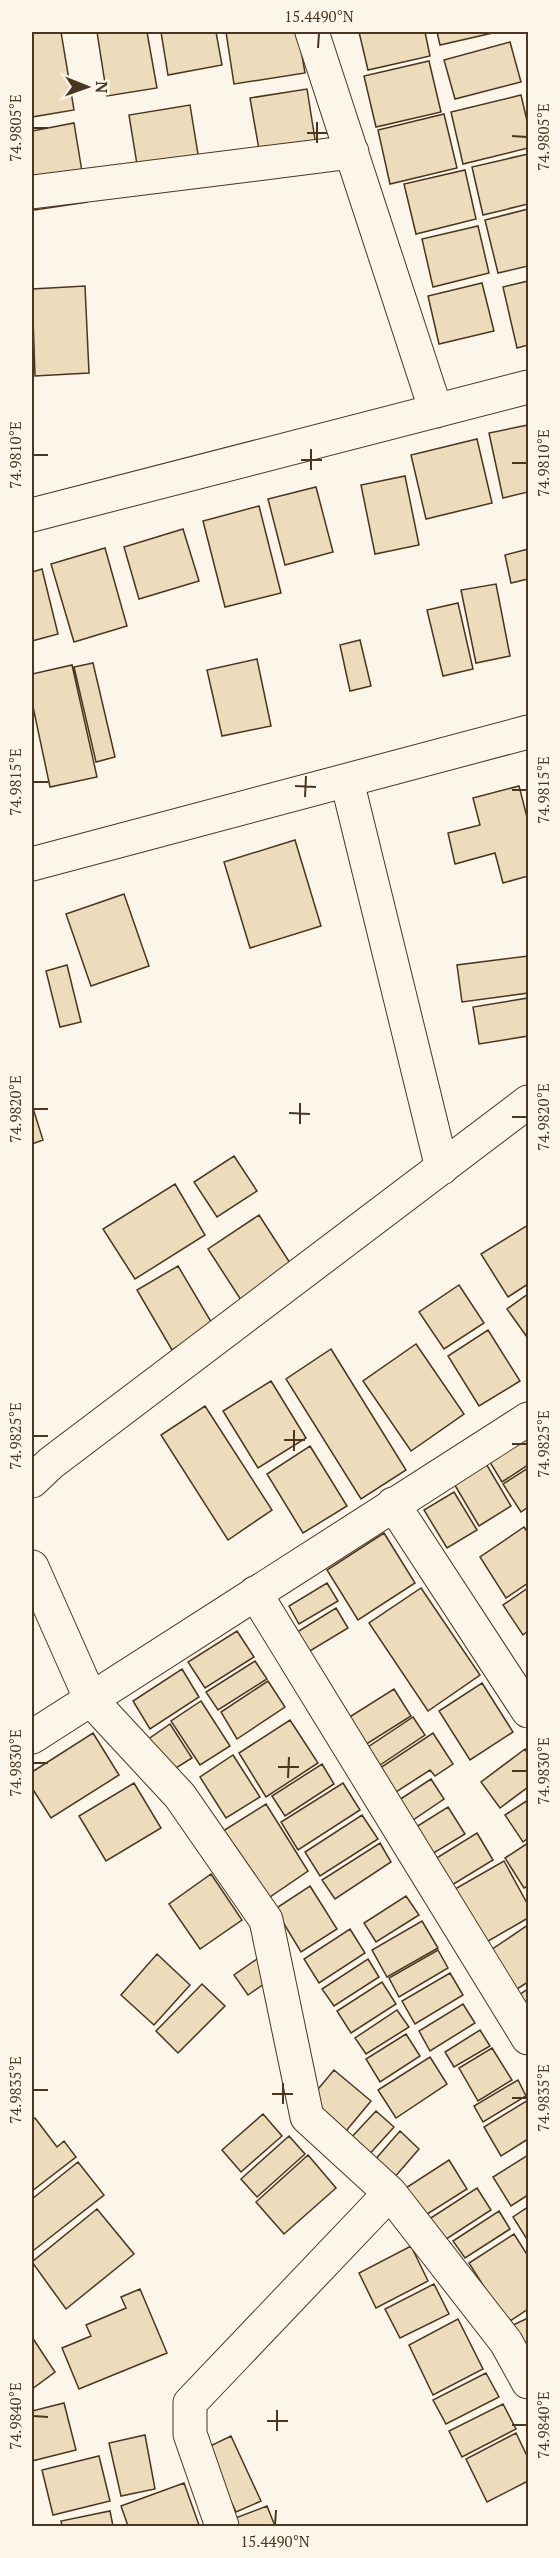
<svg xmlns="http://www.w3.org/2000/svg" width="560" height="2558" viewBox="0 0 560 2558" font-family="'PT Serif',serif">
  <rect width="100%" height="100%" fill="#fbf6e9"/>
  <path fill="#ecdcbc" stroke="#4a3520" stroke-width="1.5" d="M32,32H61L74,110L32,117Z
    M97,32H147L157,88L107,96Z
    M161,32H216L222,65L168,75Z
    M226,32H298L305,73L234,84Z
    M359,32H425L430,56L368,70Z
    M437,32H497L440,45Z
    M510,42L521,82L455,99L444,60Z
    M429,61L441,112L376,127L364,76Z
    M307,89L317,152L261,161L250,98Z
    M521,95L528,125V148L463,164L451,112Z
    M190,105L202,179L141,189L129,115Z
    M444,114L457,168L390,184L378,130Z
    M74,123L87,202L35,210L32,192V131Z
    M528,154V204L483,215L472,167Z
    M465,170L476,219L416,234L404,184Z
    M528,209V266L498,273L485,220Z
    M478,226L489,273L433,287L422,239Z
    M528,281V345L517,348L503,287Z
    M482,283L494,331L439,344L428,296Z
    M85,286L89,373L35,376L32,289Z
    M528,425V492L503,498L489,433Z
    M477,439L492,503L426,519L411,455Z
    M405,476L419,545L375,554L361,485Z
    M316,487L333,552L285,565L268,499Z
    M259,506L281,593L225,607L203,521Z
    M183,529L199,581L139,599L124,547Z
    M105,548L127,626L74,642L51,564Z
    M528,549V579L511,583L505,555Z
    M42,569L58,634L32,641V572Z
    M496,584L510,656L476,663L461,590Z
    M458,603L473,669L443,676L427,610Z
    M360,640L371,686L350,691L340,645Z
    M257,659L271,726L222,736L207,670Z
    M93,663L115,757L96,762L74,667Z
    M72,665L97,777L50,787L32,702V674Z
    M519,786L528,821V876L503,883L495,853L455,864L448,833L480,825L473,798Z
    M295,840L321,926L250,948L224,862Z
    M124,894L149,966L91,986L66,914Z
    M528,956V993L462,1002L457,965Z
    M67,965L81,1022L60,1027L46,971Z
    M528,998V1036L479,1044L473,1007Z
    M32,1105L43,1140L32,1144Z
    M234,1156L257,1191L217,1217L194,1182Z
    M175,1184L205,1235L135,1279L103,1229Z
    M259,1215L292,1266L241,1300L208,1249Z
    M528,1225V1284L508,1297L481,1254Z
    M178,1266L213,1325L172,1350L137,1290Z
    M459,1285L484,1323L444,1349L419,1312Z
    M528,1294V1336L527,1337L507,1309Z
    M488,1330L520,1381L479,1406L448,1356Z
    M416,1344L464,1414L411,1451L363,1381Z
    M331,1349L406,1470L361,1499L286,1379Z
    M271,1381L306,1438L258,1468L223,1411Z
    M205,1406L272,1510L228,1540L161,1435Z
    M528,1433V1465L502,1482L488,1459Z
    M310,1446L347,1506L303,1533L267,1474Z
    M485,1462L511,1506L479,1526L453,1482Z
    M528,1468V1507L521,1512L503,1484Z
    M454,1492L477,1530L447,1548L424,1510Z
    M524,1527L528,1533V1583L506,1598L480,1557Z
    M384,1533L415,1583L358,1620L327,1570Z
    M327,1583L338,1601L299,1624L289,1606Z
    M421,1588L480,1675L428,1711L369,1623Z
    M528,1588V1631L523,1635L503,1605Z
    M336,1608L348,1628L305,1654L294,1634Z
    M237,1631L254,1657L205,1688L188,1662Z
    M255,1661L267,1679L218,1710L206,1692Z
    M182,1669L199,1697L150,1729L133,1701Z
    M268,1681L285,1707L237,1739L221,1712Z
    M482,1683L513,1732L470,1760L439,1711Z
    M394,1689L411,1716L357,1750L340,1723Z
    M201,1701L230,1746L200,1765L171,1721Z
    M413,1717L425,1735L380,1765L368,1747Z
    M290,1720L318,1763L266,1797L239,1753Z
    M170,1724L192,1758L168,1773L147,1740Z
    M93,1733L119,1775L51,1818L32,1788V1772Z
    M433,1733L453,1764L435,1776L430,1770L393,1794L377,1770Z
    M525,1749L528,1754V1787L500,1808L481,1782Z
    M233,1755L260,1797L226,1818L200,1777Z
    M322,1764L334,1784L285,1816L272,1796Z
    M431,1779L444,1799L413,1820L399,1800Z
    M134,1783L161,1828L106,1861L79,1816Z
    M343,1783L360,1810L298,1850L281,1822Z
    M528,1800V1838L523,1842L505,1815Z
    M266,1804L308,1871L267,1899L223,1831Z
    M448,1807L465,1834L432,1854L416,1827Z
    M362,1815L378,1839L320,1876L305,1852Z
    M477,1833L493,1860L452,1885L435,1859Z
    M380,1843L391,1862L335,1899L322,1880Z
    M528,1843V1886L524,1888L505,1858Z
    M504,1861L528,1905V1918L478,1947L448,1893Z
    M211,1874L242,1920L200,1949L169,1904Z
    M310,1886L337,1929L301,1952L275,1909Z
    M406,1896L419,1915L376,1942L364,1923Z
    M422,1921L438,1948L387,1977L372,1950Z
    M528,1925V1982L514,1991L488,1952Z
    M350,1929L365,1953L319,1983L304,1959Z
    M438,1950L448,1968L399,1997L389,1978Z
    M267,1952L281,1972L248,1995L234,1975Z
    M157,1954L190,1985L154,2025L121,1995Z
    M368,1959L379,1977L334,2006L322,1989Z
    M450,1973L463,1995L415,2024L402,2001Z
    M382,1982L396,2004L351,2033L337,2011Z
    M202,1984L225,2006L178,2053L156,2031Z
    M528,1989V2016L516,1997Z
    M463,2004L475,2023L430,2051L419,2031Z
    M397,2010L409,2027L366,2054L355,2038Z
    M480,2030L490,2046L454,2067L445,2052Z
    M406,2034L420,2056L380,2082L366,2059Z
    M492,2048L512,2080L478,2101L459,2068Z
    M430,2057L447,2084L396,2118L378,2090Z
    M334,2070L371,2101L341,2137L303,2107Z
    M518,2080L526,2096L483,2122L474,2106Z
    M528,2100V2139L501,2156L484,2127Z
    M376,2111L394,2127L366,2158L348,2141Z
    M263,2114L282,2136L241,2172L222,2150Z
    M35,2118L57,2147L64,2141L76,2157L32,2191V2120Z
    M400,2131L419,2149L387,2186L367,2169Z
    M289,2136L305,2154L257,2197L241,2179Z
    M308,2155L336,2188L284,2234L256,2202Z
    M528,2155V2195L511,2206L493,2177Z
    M449,2160L467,2189L413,2223L395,2195Z
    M78,2162L104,2195L34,2250L32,2247V2199Z
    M477,2188L491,2210L434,2247L420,2225Z
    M528,2207V2241L513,2217Z
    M97,2209L134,2254L66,2309L32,2262Z
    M499,2211L510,2229L465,2258L453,2241Z
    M514,2234L528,2256V2309L507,2323L469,2263Z
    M411,2246L428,2281L376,2308L359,2273Z
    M434,2284L449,2314L400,2338L385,2309Z
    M140,2289L167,2353L79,2389L62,2348L91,2336L86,2325L126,2308L121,2297Z
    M528,2318V2355L513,2325Z
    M458,2319L483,2369L433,2395L409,2345Z
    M32,2337L55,2372L32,2389Z
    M486,2373L499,2397L446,2424L433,2400Z
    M64,2403L76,2450L32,2461V2411Z
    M503,2404L516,2429L462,2457L449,2431Z
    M516,2433L528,2458V2481L487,2502L466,2459Z
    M145,2435L155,2489L121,2496L109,2443Z
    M231,2436L261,2501L236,2512L206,2448Z
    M99,2456L110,2501L53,2515L42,2470Z
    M184,2483L199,2525L128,2526L121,2506Z
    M267,2506L275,2526H227L225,2522Z
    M110,2511L113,2526H62L61,2521Z"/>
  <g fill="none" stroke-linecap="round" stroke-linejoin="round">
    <defs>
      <path id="minor" d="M312,32L436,411
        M32,192L352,152
        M32,515L528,387
        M347,781L442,1168
        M32,864L528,732
        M32,1481L51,1463L528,1102
        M393,1504L528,1711
        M32,1567L91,1700L180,1796L266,1920L307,2117L390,2193L506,2342L528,2382
        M255,1593L528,2038
        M32,1737L528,1419
        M222,2526L190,2434V2403L390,2193"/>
    </defs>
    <use href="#minor" stroke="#4a3520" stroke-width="35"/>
    <use href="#minor" stroke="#fbf6e9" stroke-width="33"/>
  </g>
  <path fill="none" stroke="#4a3520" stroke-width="2" d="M318,48L319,33M33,128H48M307,133H327M512,136L527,137M317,143V122M33,455H48M301,460H322M512,463H527M311,470V449M33,782H48M295,786L316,787M512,790H527M305,797L306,776M33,1109H48M289,1113L310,1114M512,1117H527M300,1124V1103M33,1436H48M284,1440H305M512,1444H527M294,1451V1430M33,1763H48M278,1767H299M512,1771H527M288,1778L289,1757M33,2090H48M272,2094H293M512,2098H527M283,2104V2083M33,2416L48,2417M267,2421H288M512,2425H527M277,2431V2410M275,2525L276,2510"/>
  <rect width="560" height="2558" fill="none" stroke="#fbf6e9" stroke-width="66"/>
  <g transform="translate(87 87) rotate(91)" stroke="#fbf6e9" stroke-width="4.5" paint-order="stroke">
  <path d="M0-4.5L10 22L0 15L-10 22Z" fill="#4a3520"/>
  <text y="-9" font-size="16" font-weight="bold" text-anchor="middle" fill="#4a3520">N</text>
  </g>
  <rect x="33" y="33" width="494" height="2492" fill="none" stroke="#4a3520" stroke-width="2"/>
  <g font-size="15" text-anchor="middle" fill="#4a3520">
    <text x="319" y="22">15.4490°N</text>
    <text transform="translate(16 128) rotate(-90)" y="5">74.9805°E</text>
    <text transform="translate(544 137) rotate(-90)" y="5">74.9805°E</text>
    <text transform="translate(16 455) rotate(-90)" y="5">74.9810°E</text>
    <text transform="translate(544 463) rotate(-90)" y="5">74.9810°E</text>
    <text transform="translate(16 782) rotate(-90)" y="5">74.9815°E</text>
    <text transform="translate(544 790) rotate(-90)" y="5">74.9815°E</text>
    <text transform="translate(16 1109) rotate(-90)" y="5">74.9820°E</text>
    <text transform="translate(544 1117) rotate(-90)" y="5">74.9820°E</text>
    <text transform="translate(16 1436) rotate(-90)" y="5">74.9825°E</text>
    <text transform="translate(544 1444) rotate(-90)" y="5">74.9825°E</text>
    <text transform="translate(16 1763) rotate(-90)" y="5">74.9830°E</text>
    <text transform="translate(544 1771) rotate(-90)" y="5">74.9830°E</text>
    <text transform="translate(16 2090) rotate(-90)" y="5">74.9835°E</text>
    <text transform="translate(544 2098) rotate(-90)" y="5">74.9835°E</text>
    <text transform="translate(16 2416) rotate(-90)" y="5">74.9840°E</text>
    <text transform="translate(544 2425) rotate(-90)" y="5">74.9840°E</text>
    <text x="275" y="2547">15.4490°N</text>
  </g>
</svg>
